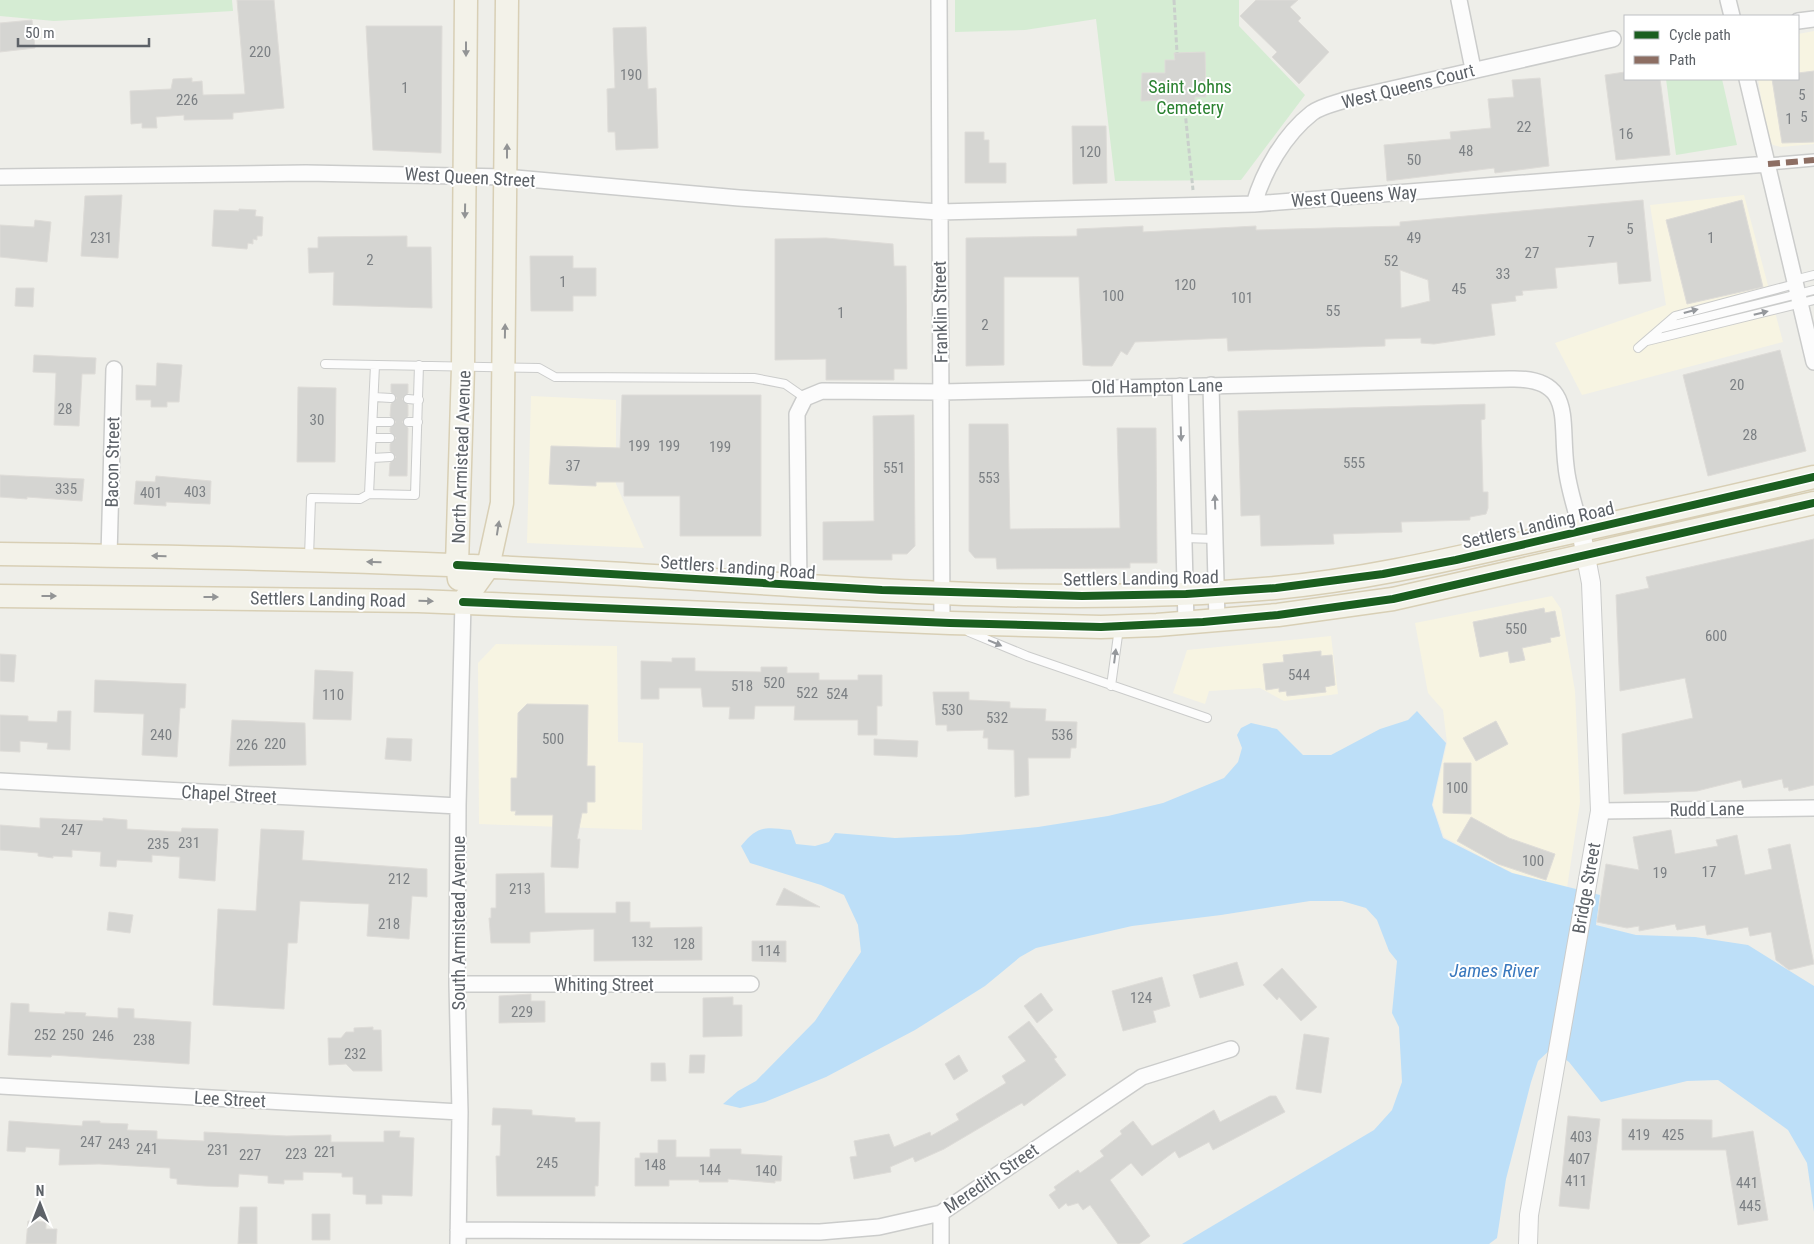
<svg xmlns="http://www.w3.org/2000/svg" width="1814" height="1244" viewBox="0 0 1814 1244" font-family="'Roboto Condensed',sans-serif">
  <rect width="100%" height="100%" fill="#eeeee9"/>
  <path fill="#f7f4e2" d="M1814,31V144L1781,147L1773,145L1768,141L1758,79H1798V34Z
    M1744,195L1783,342L1582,395L1555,343L1666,305L1650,205Z
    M531,396L616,400V484L644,548L527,543Z
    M1552,596L1561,609L1575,691L1580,802L1567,888L1513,873L1444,837L1433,805L1447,743L1443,710L1428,693L1415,623Z
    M1331,636L1338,694L1284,701L1260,688L1209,691L1205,704L1173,693L1187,650Z
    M496,644L617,646L618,742L643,743L642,830L479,824L478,663Z"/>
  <path fill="#d5ecd3" d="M0,0H232L233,11L54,21L0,16Z
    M955,0H1239V26L1305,95L1241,180L1115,181L1096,19L1025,30L955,32Z
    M1666,79H1722L1737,145L1676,155Z"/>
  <path fill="#bddff8" d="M1417,711L1446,743L1432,805L1443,838L1512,873L1600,895L1596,925L1636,935L1695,937L1748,945L1814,986V1212L1807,1163L1788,1130L1718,1080L1687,1081L1601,1102L1569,1062L1551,1049L1538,1061L1531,1082L1506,1179L1497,1238L1489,1244H1182L1374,1130L1392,1110L1402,1082L1399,1027L1392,1013L1397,961L1389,951L1377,920L1366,908L1342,901H1310L1221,915L1132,926L1036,948L1020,957L985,986L915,1030L826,1077L765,1102L740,1108L723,1104L738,1091L756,1081L815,1021L861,952L858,925L844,895L821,885L750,863L741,846C758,825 765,827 791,830L796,844L815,846L829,842L835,833L895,838L959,835L1038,827L1108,816L1163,803L1224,778L1238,762L1242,748L1237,735L1241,728L1251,723L1277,729L1303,755H1331L1380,729L1408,720Z"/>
  <path fill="#d5d5d2" stroke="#dedcd8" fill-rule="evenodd" d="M237,0H274L284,108L233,113V119L184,120V115L156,117L157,128H142V123L131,124L130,91L171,89L173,79L192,78V82L202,81L203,95L245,94Z
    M1256,0H1298L1290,7L1301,18L1298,21L1329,52L1299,84L1272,57L1277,52L1240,16Z
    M32,20L35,48L0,52V23Z
    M366,26H442L441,153L373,150Z
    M646,27L648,89L656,88L658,148L616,150L615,132H608L607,89L615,88L613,28Z
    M1205,52L1206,97H1195V110L1167,111V100L1141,101L1142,73H1165V60H1175L1174,53Z
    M1814,71V142L1782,143L1772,79H1798V73Z
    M1625,72V79H1660L1670,155L1616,160L1605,75Z
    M1540,78L1549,166L1495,173L1494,168L1387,181L1384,145L1451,139L1450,132L1491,128L1488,99L1514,97L1512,80Z
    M1072,126H1106L1107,183L1073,184Z
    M965,132H984V140H989V163H1006V183H965Z
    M122,195L118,258L81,256L85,196Z
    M1643,200L1651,281L1619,284L1617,262L1555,268L1557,288L1522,291L1523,295L1515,296L1516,301L1491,304L1495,335L1434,344L1421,343V338L1385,339V346L1228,351L1227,338L1135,342L1127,355L1121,351L1112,366H1092L1083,365L1079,277H1004V365L966,366V238L1077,236V229L1143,226V232L1256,226V230L1400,226V222ZM1400,270L1428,280L1430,301L1401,308Z
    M1742,200L1763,287L1687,304L1666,220Z
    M239,209L256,210L255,216L263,217L262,236H257V240L253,239V244L248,243L247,249L212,246L214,210L239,211Z
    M35,220L51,222L47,262L0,257V225L34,227Z
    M407,236V247H431L432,308L333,305L334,272L309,273L308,248H318V237Z
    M826,238L893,244L894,266H906L907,369H894V380H826V359L775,360V239Z
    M530,256H573V268H596V296H573V311H531Z
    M16,288H34L33,307L15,306Z
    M1780,350L1806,451L1708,476L1683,375Z
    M34,355L96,358L95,374H82L79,426L54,425L56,373L33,372Z
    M157,363L182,365L179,402H167V407H151V400H136V385L156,386Z
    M391,384H408V393L402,399L408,405V416L402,422L408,428L407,476H389L390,463L396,457L390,451V444L396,438L390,432V428L396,422L390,416L391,404L397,398L391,392Z
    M298,387L336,388L335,462H297Z
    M622,395H761V536H680V496H624V482H596V486L549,484L551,446L620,448Z
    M1485,404V419L1481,420L1483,492H1488V508L1486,514L1470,517V520L1401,522L1402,532L1333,534L1334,544L1261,546L1260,515L1241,516L1238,411Z
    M914,415L915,546L907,554H892V560H823V522L874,521L873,416Z
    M969,424H1008L1010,529L1120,528L1117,428H1156L1157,563H1130V568L997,569L996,558H975L969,551Z
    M0,475L84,479L82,501L27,497V499L0,497Z
    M156,476L211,481L210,504L166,502V506L134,504L136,481L155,482Z
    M1814,539V785L1789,791L1788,787L1784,788L1782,779L1743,788L1741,780L1697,791L1624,794L1622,734L1693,718L1685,678L1620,691L1616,595L1649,588L1646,577Z
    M1544,608L1545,613L1555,611L1560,636L1550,638L1551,642L1522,648L1525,660L1510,663L1508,651L1480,657L1473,622Z
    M1321,651V656L1332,655L1335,685L1325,687L1326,692L1287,696L1286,691L1279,692V688L1266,690L1263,664L1284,662L1283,655Z
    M0,654L16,655L14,682L0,681Z
    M672,658H695V671L761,672V667H787V673H819V680H858V675H882V706H877V735H858V720H794L795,706H755L754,719H729L730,707H703L701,688H659V699H641V661L672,662Z
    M315,670L353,672L351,720L313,719Z
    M95,680L186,684L185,708H180L177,757L142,755L144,714L94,712Z
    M933,692H969V700L1010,702V708L1046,709L1045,721L1077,722L1076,748H1071L1070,758H1028L1029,795L1015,797L1014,750L988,749V738H983L984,730L947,731V725H936Z
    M527,704L588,705L587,766H595V802H587V813H582L577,839H580L578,868L551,867L553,815H515L516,811H511V778H517L518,713Z
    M58,711H71L70,750L47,749L48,743L20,741V752L0,751V715L28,716V721L57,722Z
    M232,720L305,723L306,765L229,766Z
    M1496,721L1508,744L1476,761L1463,738Z
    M387,738L412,739L411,761L385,759Z
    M874,739L918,741L917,757L874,755Z
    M1444,763H1471V814L1443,813Z
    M1471,817L1509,838L1555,854L1546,880L1498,864L1457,841Z
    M40,818L103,821V818L127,820V829L181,832L182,828L218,829L215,881L179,878L180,857L152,855V862L117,860L116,867L100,866L101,852L72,850V857L53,856V858L38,856V853L0,850V825L40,828Z
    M261,829L304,831L302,860L427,869V897L412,896L409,939L367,936L369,904L300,901L297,943H288L284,1009L213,1005L218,909L256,911Z
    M1671,830L1675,854L1718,846L1716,840L1737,835L1745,875L1772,869L1768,849L1790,844L1814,964L1789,970L1776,960L1771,932L1750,936L1748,927L1707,935L1705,925L1677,930L1675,924L1639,931V926L1627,928L1597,922L1606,864L1639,870L1633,837Z
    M544,873L545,913H616V902H630V922H650V928L702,927V960L594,961V929L530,932V943H491L489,918H491V908H496V874Z
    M784,888L820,907L776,905Z
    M109,912L133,915L130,933L107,930Z
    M752,941H786V962L752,961Z
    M1237,962L1244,985L1200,998L1193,975Z
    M1282,968L1317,1007L1301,1021L1279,997L1277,1000L1263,985Z
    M1162,977L1170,1006L1153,1011L1156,1022L1123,1031L1112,991Z
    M1041,993L1053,1010L1037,1023L1024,1006Z
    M531,994V1001H545V1022L499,1023V996Z
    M733,997V1005H742V1036L703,1037V998Z
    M11,1003L29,1004V1012L65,1014V1012L86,1013L85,1016L118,1018V1008L134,1009V1018L191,1022L189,1064L52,1055L51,1057L8,1055Z
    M1029,1021L1057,1057L1054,1059L1066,1075L1024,1106L1022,1103L944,1149L915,1162L913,1157L890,1167L891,1172L854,1179L850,1157L857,1156L854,1141L889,1134L894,1147L930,1132L931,1136L959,1120L956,1114L1006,1083L1002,1076L1026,1061L1008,1037Z
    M373,1027V1030H381L382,1071H353L346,1064L329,1065L328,1038H341L346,1032H354V1028Z
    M1304,1034L1329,1038L1321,1093L1296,1089Z
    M690,1055H705L704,1073H689Z
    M959,1055L968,1071L954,1080L945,1064Z
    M651,1063H665L666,1081H651Z
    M1270,1096H1276L1285,1112L1213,1150L1209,1142L1179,1158L1175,1151L1142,1176L1131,1163L1110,1180L1150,1236L1139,1244H1118L1090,1205L1083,1210L1078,1203L1068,1206L1066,1203L1059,1209L1049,1195L1056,1190L1054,1187L1078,1170L1080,1173L1104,1156L1100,1151L1122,1134L1120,1131L1133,1121L1152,1146L1214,1110L1220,1122Z
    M493,1108L532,1110V1115L575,1118V1122H600L598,1186H595V1196H497L496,1156H500L501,1125H492Z
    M1568,1116L1600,1119L1589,1209L1559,1206Z
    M1622,1119L1712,1120V1138L1753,1131L1768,1220L1738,1225L1726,1150H1622Z
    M9,1121L82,1126L83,1121H100V1123L128,1124L127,1130L157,1131V1139L204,1141V1132L287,1136L331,1135V1142H384V1131H400L399,1137L414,1138L412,1196L382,1195V1204H366V1195L353,1194V1177H342V1173L303,1172V1180H284V1184L268,1183V1176L239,1174L238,1187L205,1186L177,1184V1179L170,1178V1168L99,1164L59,1165L60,1149L26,1147L25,1152L7,1151Z
    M658,1140H676V1157H710V1149H741V1154L782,1156L781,1181H775V1183L728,1179V1182H699V1180H669V1186H635V1158H640V1153H658Z
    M240,1207H257V1244H238Z
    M312,1214H330V1240H312Z
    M28,1221L46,1222V1229H57L56,1244H26Z"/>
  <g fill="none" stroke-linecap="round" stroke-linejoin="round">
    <defs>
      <path id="service" d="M1794,280L1814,275
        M1662,328L1814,290
        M1647,341L1814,300
        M1638,348L1675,316L1795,284
        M325,364L539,368L555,377L754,378L785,384L805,398
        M374,397L391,398
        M408,399L419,400
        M373,422H390
        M408,422H418
        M372,438H390
        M372,458L390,457
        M369,494L415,495L419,365
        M1184,538L1216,539
        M309,557L311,498L360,499L369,494L375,365
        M969,632L1027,656L1207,718
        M1111,686L1119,628"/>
      <path id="pedestrian" d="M1768,164L1814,160"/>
      <path id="minor" d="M939,0L942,623
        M1459,0L1473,69
        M1728,0L1732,16
        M1798,21L1814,19
        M1747,79L1814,362
        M0,177L306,173L506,177L739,198L939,212L1254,204L1768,164
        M1254,204C1263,172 1284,135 1312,113C1321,106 1337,103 1348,99L1613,39
        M1211,385L1217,621
        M1180,386L1186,623
        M109,556L114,369
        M799,586L797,414L805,398L822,391L942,392L1510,379C1575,377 1560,419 1566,466C1568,488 1576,509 1581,531
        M0,781L458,806
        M1600,811L1814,808
        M457,984H751
        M0,1086L460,1112
        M941,1213V1244
        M458,1230L820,1232L879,1227L941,1213L1142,1077L1231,1049
        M458,1244L460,1112L457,984L458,806L463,602"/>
      <path id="tertiary" d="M1528,1244L1529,1215L1600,811L1591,583L1581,531"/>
      <path id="primary" d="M0,554C208,557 416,561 624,574C839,588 1059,607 1275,588C1361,580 1443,561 1527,542C1623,521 1719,500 1814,477
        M459,579L457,565L463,367L466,0
        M0,596L418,601L950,623L1101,627L1157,625L1278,615L1393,599L1814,503
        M463,602L488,567L502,503L507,0"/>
    </defs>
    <use href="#service" stroke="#cbcccb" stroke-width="10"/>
    <use href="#pedestrian" stroke="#cbcccb" stroke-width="14"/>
    <use href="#minor" stroke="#cbcccb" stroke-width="18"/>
    <use href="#tertiary" stroke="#cbcccb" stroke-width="20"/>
    <use href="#primary" stroke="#d8cfb5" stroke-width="25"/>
    <path stroke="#c9cfcb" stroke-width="3" stroke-dasharray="5 2.5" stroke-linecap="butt" d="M1174,0L1177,53
      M1185,111L1193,190"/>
    <use href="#service" stroke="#fcfcfc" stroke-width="8"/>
    <use href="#pedestrian" stroke="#fcfcfc" stroke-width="11"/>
    <use href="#minor" stroke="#fcfcfc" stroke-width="15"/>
    <use href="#tertiary" stroke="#fcfcfc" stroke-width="18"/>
    <use href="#primary" stroke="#f3f2e9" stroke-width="22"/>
    <path stroke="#8d6e63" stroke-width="6" stroke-dasharray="12 6" stroke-linecap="butt" d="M1768,164L1814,160"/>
    <defs>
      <path id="cycleway" d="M457,565L882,590L1082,596L1186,594L1276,588L1383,574L1456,560L1814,477
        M463,602L950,623L1101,627L1203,622L1278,615L1393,599L1814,503"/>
    </defs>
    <use href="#cycleway" stroke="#fff" stroke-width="11"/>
    <use href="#cycleway" stroke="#1b5e20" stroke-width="8"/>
  </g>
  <defs><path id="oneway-solid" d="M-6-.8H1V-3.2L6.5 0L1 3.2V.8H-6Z" transform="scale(1.25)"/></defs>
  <g fill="#929495">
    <use href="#oneway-solid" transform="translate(466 49) rotate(90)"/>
    <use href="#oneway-solid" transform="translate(507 151) rotate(-90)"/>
    <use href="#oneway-solid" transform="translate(465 211) rotate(91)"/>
    <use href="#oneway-solid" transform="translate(505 331) rotate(-89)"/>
    <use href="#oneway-solid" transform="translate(498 528) rotate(-81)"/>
    <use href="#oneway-solid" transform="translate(159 556) rotate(-179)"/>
    <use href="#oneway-solid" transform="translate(374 562) rotate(-178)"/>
    <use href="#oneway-solid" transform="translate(49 596)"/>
    <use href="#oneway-solid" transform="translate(211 597)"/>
    <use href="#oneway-solid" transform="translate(426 601) rotate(2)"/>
  </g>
  <g fill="#95989c">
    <use href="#oneway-solid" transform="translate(1691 311) rotate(-15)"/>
    <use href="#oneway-solid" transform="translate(1761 313) rotate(-14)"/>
    <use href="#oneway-solid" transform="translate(1181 434) rotate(88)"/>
    <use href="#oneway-solid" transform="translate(1215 502) rotate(-92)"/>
    <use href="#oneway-solid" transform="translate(995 643) rotate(23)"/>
    <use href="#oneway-solid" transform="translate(1115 656) rotate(-83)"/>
  </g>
  <g text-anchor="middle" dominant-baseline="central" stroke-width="4" stroke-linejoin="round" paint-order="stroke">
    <g font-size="15" fill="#7c8084">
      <text x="260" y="52">220</text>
      <text x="631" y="75">190</text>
      <text x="405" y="88">1</text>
      <text x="1802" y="95">5</text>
      <text x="187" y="100">226</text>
      <text x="1804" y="117">5</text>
      <text x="1789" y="119">1</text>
      <text x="1524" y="127">22</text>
      <text x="1626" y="134">16</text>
      <text x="1466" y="151">48</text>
      <text x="1090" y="152">120</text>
      <text x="1414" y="160">50</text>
      <text x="1630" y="229">5</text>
      <text x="101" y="238">231</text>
      <text x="1414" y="238">49</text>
      <text x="1711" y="238">1</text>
      <text x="1591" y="242">7</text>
      <text x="1532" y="253">27</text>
      <text x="370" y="260">2</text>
      <text x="1391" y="261">52</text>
      <text x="1503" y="274">33</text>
      <text x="563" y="282">1</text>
      <text x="1185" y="285">120</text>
      <text x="1459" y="289">45</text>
      <text x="1113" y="296">100</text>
      <text x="1242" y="298">101</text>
      <text x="1333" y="311">55</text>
      <text x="841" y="313">1</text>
      <text x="985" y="325">2</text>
      <text x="1737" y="385">20</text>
      <text x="65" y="409">28</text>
      <text x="317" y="420">30</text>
      <text x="1750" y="435">28</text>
      <text x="639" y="446">199</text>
      <text x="669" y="446">199</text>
      <text x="720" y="447">199</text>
      <text x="1354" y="463">555</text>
      <text x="573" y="466">37</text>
      <text x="894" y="468">551</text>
      <text x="989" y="478">553</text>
      <text x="66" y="489">335</text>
      <text x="195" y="492">403</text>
      <text x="151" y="493">401</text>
      <text x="1516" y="629">550</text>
      <text x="1716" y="636">600</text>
      <text x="1299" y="675">544</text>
      <text x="774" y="683">520</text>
      <text x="742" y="686">518</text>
      <text x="807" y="693">522</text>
      <text x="837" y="694">524</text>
      <text x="333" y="695">110</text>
      <text x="952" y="710">530</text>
      <text x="997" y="718">532</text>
      <text x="161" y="735">240</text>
      <text x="1062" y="735">536</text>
      <text x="553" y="739">500</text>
      <text x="275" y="744">220</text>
      <text x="247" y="745">226</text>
      <text x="1457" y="788">100</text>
      <text x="72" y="830">247</text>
      <text x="189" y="843">231</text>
      <text x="158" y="844">235</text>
      <text x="1533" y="861">100</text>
      <text x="1709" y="872">17</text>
      <text x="1660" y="873">19</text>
      <text x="399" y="879">212</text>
      <text x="520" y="889">213</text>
      <text x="389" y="924">218</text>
      <text x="642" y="942">132</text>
      <text x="684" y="944">128</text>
      <text x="769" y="951">114</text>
      <text x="1141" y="998">124</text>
      <text x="522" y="1012">229</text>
      <text x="45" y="1035">252</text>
      <text x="73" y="1035">250</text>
      <text x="103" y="1036">246</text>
      <text x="144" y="1040">238</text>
      <text x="355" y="1054">232</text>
      <text x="1639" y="1135">419</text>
      <text x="1673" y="1135">425</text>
      <text x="1581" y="1137">403</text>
      <text x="91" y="1142">247</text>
      <text x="119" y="1144">243</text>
      <text x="147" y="1149">241</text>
      <text x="218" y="1150">231</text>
      <text x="325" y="1152">221</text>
      <text x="296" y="1154">223</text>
      <text x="250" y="1155">227</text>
      <text x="1579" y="1159">407</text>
      <text x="547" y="1163">245</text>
      <text x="655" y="1165">148</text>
      <text x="710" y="1170">144</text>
      <text x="766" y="1171">140</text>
      <text x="1576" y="1181">411</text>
      <text x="1747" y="1183">441</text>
      <text x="1750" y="1206">445</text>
    </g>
    <g font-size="18" fill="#2a8130" stroke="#fff">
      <text x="1190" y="86">Saint Johns<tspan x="1190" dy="21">Cemetery</tspan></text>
    </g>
    <g font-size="18" fill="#5d6268" stroke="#fff">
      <text transform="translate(1408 86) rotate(-14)">West Queens Court</text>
      <text transform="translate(470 177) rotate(3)">West Queen Street</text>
      <text transform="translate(1354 196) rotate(-4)">West Queens Way</text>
      <text transform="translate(940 312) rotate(-91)">Franklin Street</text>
      <text transform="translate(1157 386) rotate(-1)">Old Hampton Lane</text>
      <text transform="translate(461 457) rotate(-88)">North Armistead Avenue</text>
      <text transform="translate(112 462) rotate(-89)">Bacon Street</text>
      <text transform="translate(1538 525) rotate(-13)">Settlers Landing Road</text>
      <text transform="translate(738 567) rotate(4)">Settlers Landing Road</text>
      <text transform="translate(1141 578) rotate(-1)">Settlers Landing Road</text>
      <text transform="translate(328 599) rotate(1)">Settlers Landing Road</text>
      <text transform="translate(229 794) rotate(3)">Chapel Street</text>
      <text transform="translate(1707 809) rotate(-1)">Rudd Lane</text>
      <text transform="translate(1586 888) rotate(-80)">Bridge Street</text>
      <text transform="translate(458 923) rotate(-90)">South Armistead Avenue</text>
      <text x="604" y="984">Whiting Street</text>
      <text transform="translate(230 1099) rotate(3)">Lee Street</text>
      <text transform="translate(991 1178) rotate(-34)">Meredith Street</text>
    </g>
    <g font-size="19" font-style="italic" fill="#3978be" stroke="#fff">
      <text x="1494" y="970">James River</text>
    </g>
  </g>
  <rect x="1624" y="15" width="175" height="65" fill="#ffffff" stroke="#bec0c3"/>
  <rect x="1634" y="31" width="25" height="8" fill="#1b5e20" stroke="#bec0c3"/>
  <text x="1669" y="40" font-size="15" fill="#5d6268">Cycle path</text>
  <rect x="1634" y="56" width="25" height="8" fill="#8d6e63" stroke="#bec0c3"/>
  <text x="1669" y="65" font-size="15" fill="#5d6268">Path</text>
  <g transform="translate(40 1204)" stroke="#ffffff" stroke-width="4" paint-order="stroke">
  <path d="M0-4L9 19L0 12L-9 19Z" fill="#5d6268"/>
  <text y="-8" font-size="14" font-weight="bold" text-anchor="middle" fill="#5d6268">N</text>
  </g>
  <path d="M18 38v8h131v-8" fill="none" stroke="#5d6268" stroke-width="2.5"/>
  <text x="25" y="38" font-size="15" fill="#5d6268" stroke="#ffffff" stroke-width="4" paint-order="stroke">50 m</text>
</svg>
